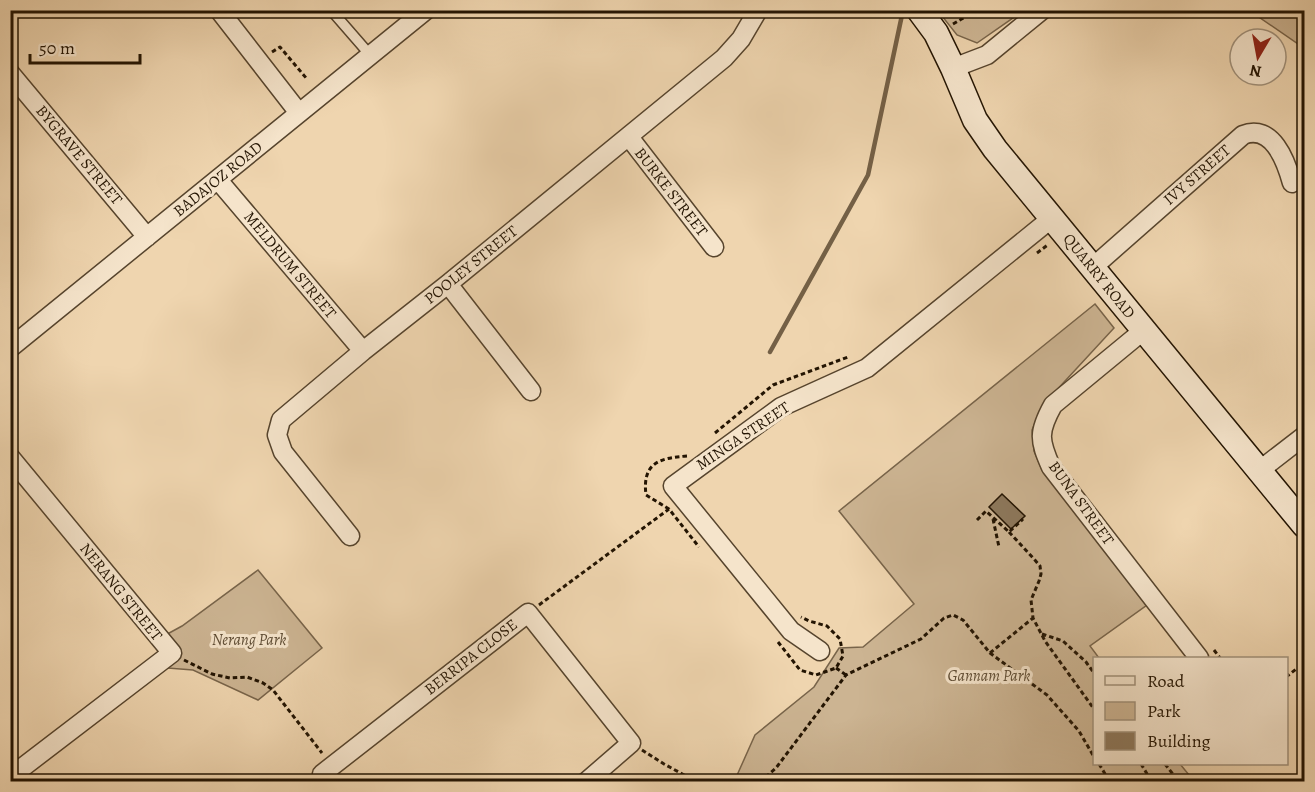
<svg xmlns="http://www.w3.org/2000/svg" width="1315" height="792" viewBox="0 0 1315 792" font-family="Alegreya,serif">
  <rect width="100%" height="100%" fill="#efd5af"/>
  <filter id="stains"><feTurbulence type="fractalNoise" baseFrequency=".00333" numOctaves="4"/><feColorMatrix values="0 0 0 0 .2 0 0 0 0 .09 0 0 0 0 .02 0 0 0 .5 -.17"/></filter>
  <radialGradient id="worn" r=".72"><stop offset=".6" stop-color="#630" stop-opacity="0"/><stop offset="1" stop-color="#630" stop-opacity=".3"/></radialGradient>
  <path fill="#ccb492" stroke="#78644a" stroke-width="1.5" d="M938,11H1023L977,43L957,35Z
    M1250,11H1304V48Z
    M1095,304L1114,328L1042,406L1032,430L1034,451L1042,470L1147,605L1090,646L1099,658H1094V764H1180L1194,781L734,782L755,735L814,687L839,648L863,647L914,604L839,511Z
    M258,570L322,648L258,700L193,670L154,667L172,653L160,638L182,626Z"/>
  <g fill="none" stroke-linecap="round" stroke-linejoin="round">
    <path stroke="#746046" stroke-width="4.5" d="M770,352L868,175L902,15"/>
  </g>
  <path fill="#8d785c" stroke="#231402" stroke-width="1.5" d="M1002,494L1025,516L1011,529L989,507Z"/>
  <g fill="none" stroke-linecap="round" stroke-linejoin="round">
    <defs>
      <path id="lane" d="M331,10L371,56"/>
      <path id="street" d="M219,10L299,113
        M953,68L987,55L1042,10
        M10,73L147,237
        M629,137L714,247
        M218,180L363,351
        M1092,268L1243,135C1272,123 1286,161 1292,183
        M448,284L531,391
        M1144,330L1053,405C1038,432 1039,440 1051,467L1199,658
        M10,348L426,10
        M10,457L172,653L10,777
        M1260,470L1304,436
        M350,536L283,452L277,435L281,420L363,351L448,284L724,58L741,39L758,10
        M820,651L791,631L673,486L781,407L867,368L1052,218
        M322,774L528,613L631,743L586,782"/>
      <path id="secondary" d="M919,10L936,33L953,68L975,120L995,149L1304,525"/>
    </defs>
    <use href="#lane" stroke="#56442d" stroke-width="12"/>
    <use href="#street" stroke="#56442d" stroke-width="21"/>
    <use href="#secondary" stroke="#231402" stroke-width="27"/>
    <path stroke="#231402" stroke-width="3" stroke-dasharray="4.5 3" stroke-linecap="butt" d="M953,24L977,10
      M272,52L280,47L307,79
      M1037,253L1049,244
      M715,433L773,385L848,357
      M687,456C659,458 642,463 646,495L669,509L699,547
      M993,519L999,547
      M977,520L986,511L1009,532L1023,519
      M1009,532L1034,559L1040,566L1041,574L1039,581L1031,600L1033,618L1045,641L1094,709
      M539,605L669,509
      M1042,634L1063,641L1086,662L1094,673
      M778,642L800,670L816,675L836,668L843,656L840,639L827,626L809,621L801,617
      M1214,650L1220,658
      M990,653L1033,618
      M184,660L212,674L230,678L247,677L263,683L273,690L322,753
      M836,668L846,675
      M1286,677L1304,663
      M642,750L664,764L697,782
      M1099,764L1110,782
      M1141,764L1152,782
      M1165,764L1172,773L1175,782
      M760,782L776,768L846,675L921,639L944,618L953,615L963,620L990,653L1047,695L1079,731L1094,757"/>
    <use href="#lane" stroke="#f5e4cb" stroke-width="9"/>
    <use href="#street" stroke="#f5e4cb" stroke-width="18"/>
    <use href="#secondary" stroke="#f5e4cb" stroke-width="24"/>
  </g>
  <g text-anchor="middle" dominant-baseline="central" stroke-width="6" stroke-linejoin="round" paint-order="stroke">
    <g font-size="16" fill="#231402" stroke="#f5e4cb">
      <text transform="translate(79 155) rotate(50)">BYGRAVE STREET</text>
      <text transform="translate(1197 175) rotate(-41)">IVY STREET</text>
      <text transform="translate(218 179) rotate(-39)">BADAJOZ ROAD</text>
      <text transform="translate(671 192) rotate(52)">BURKE STREET</text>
      <text transform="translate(290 265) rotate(50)">MELDRUM STREET</text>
      <text transform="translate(471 265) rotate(-39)">POOLEY STREET</text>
      <text transform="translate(1099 276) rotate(51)">QUARRY ROAD</text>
      <text transform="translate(743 436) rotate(-34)">MINGA STREET</text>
      <text transform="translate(1081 503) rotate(54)">BUNA STREET</text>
      <text transform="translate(121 592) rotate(51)">NERANG STREET</text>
      <text transform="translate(471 657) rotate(-38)">BERRIPA CLOSE</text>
    </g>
    <g font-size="16" font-style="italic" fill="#5e4c34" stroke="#f5e4cb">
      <text x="249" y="640">Nerang Park</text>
      <text x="989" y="676">Gannam Park</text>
    </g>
  </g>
  <rect width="1315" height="792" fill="none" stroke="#efd5af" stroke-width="36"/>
  <rect x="12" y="12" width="1291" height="768" fill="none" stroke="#231402" stroke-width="3"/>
  <rect x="18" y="18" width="1279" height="756" fill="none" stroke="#231402" stroke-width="1.5"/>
  <rect x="1093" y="657" width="195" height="108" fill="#f5e4cb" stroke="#a1917b" stroke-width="1.5"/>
  <rect x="1105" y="676" width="30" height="9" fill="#f5e4cb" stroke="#a1917b" stroke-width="1.5"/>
  <text x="1147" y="687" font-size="18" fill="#231402">Road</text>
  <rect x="1105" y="702" width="30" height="18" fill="#ccb492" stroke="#a1917b" stroke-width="1.5"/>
  <text x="1147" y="717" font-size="18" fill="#231402">Park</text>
  <rect x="1105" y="732" width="30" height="18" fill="#8d785c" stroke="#a1917b" stroke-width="1.5"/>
  <text x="1147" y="747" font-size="18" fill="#231402">Building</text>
  <g transform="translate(1258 57) rotate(190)"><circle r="28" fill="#f5e4cb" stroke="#a1917b" stroke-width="1.5"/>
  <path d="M0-4.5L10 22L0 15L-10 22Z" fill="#8f2418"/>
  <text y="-9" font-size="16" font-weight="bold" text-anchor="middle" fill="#231402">N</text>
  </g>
  <path d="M30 54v9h110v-9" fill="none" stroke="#231402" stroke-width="3"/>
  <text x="39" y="54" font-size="18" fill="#231402" stroke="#f5e4cb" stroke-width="4.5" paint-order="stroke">50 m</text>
  <rect width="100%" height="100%" filter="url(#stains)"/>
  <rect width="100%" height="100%" fill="url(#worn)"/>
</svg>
